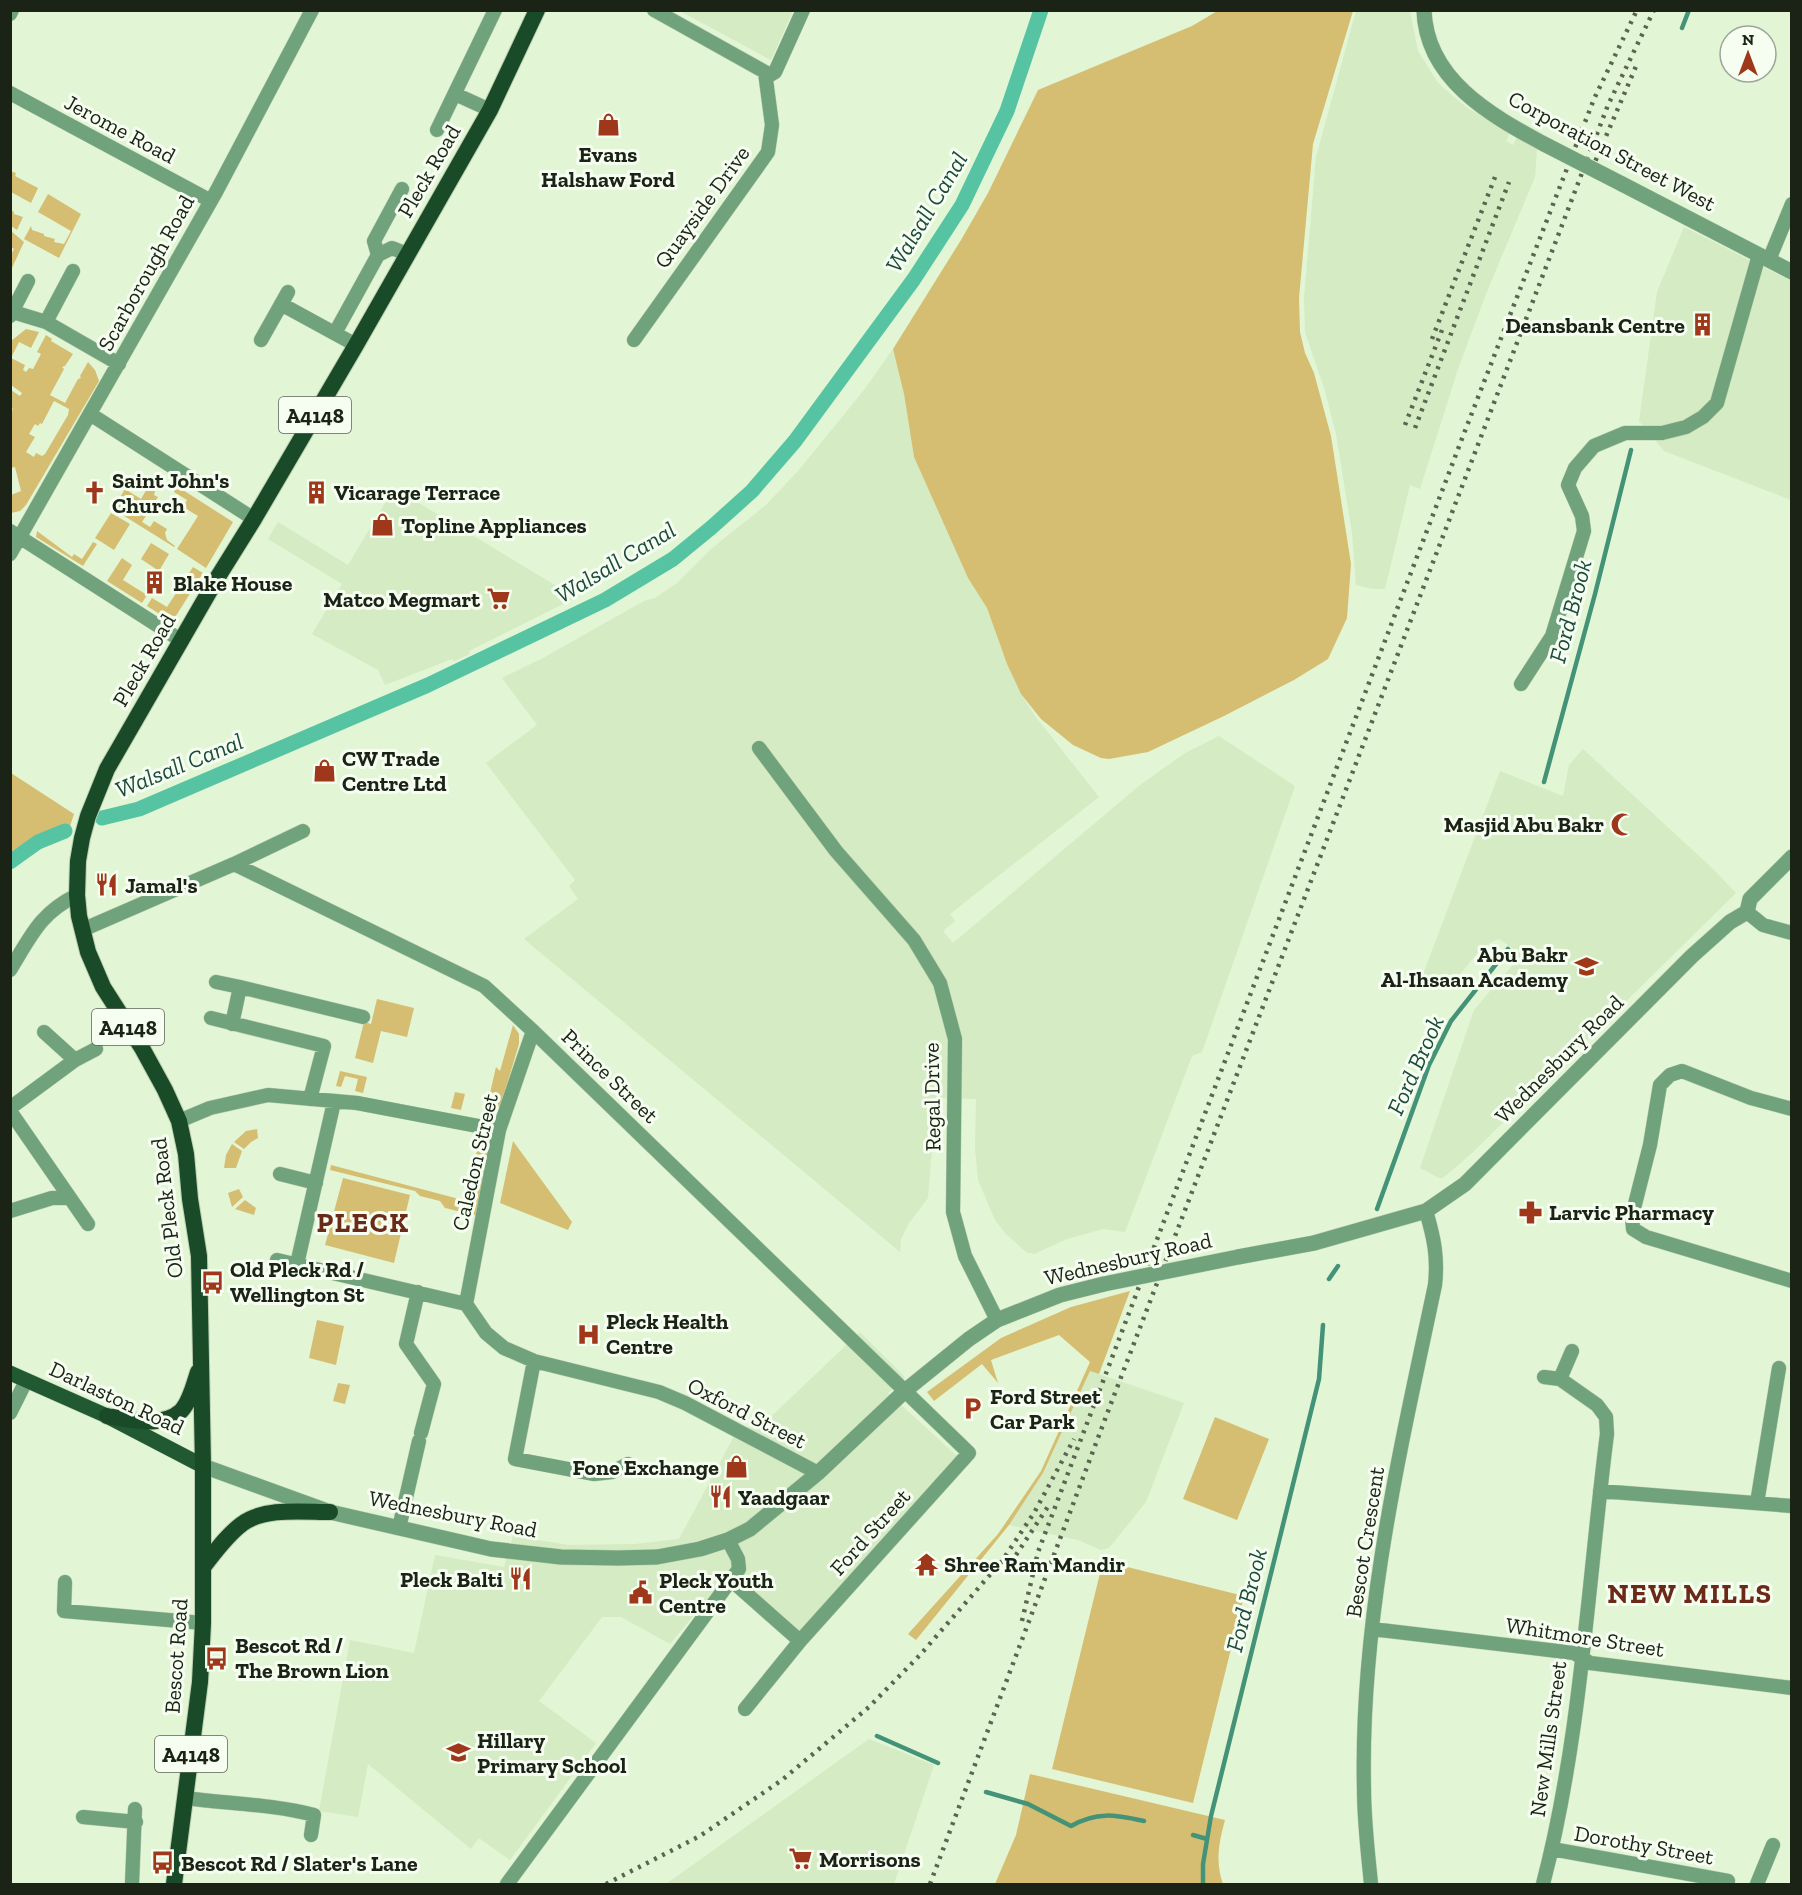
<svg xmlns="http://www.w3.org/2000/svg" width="1802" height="1895" viewBox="0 0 1802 1895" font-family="'Zilla Slab',serif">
  <rect width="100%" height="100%" fill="#e2f5d4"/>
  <path fill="#d4ebc3" d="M680,11H793L771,60Z
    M1356,11H1410L1418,51L1438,83L1466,107L1510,133L1506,141L1513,145L1517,137L1537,149L1535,177L1486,294L1459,366L1420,489L1410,485L1385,589H1373L1356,585L1352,533L1336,434L1325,391L1305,332L1304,298L1316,157Z
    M1684,227L1791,281V500L1664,451L1639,421L1657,292Z
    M893,349L904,394L914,457L968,578L987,608L1007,664L1021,694L1035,716L1099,797L950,914L955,921L943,931L953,943L1140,785L1185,753L1219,736L1295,786L1202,1052L1192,1056L1125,1232L1103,1229L1067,1239L1034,1254L1026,1252L1005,1233L995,1220L978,1180L975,1149L976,1099L936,1098L928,1198L909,1223L901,1239L900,1252L524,939L578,899L569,886L575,880L486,763L537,725L502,678L543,658L644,601L655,598L677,583L711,549L766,505L798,471L864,390Z
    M394,488L573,596V599L469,651L470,654L454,661L452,659L385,685L378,670L312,634L342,584L268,539L278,522L348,565Z
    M1583,749L1711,867L1736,893L1471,1154L1443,1178H1439L1420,1168L1474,1010L1517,960L1518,952L1499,939L1493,941L1480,950L1448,989L1423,974L1500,771L1563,796L1569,765Z
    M860,1332L905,1377L888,1393L957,1456L798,1634L730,1572L670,1644L621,1617H602L539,1701L596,1743L510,1860L479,1838L471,1849L368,1764L358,1817L319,1811L350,1640L414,1653L435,1555L504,1567L513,1536L569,1545L635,1544L679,1539L739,1427L759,1428Z
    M1090,1371L1184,1403L1146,1502L1109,1548L1101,1550L1078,1540L1009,1525L1043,1473Z
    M869,1739L934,1765L894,1884H666Z"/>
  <path fill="#d5be71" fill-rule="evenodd" d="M1219,10L1353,11L1313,144L1299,298L1300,332L1305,353L1314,373L1331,436L1351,564L1347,618L1328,659L1294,680L1224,716L1148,752L1109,759L1101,758L1073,745L1041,719L1021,694L1007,664L987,608L968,578L914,457L904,394L893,349L961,240L988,193L1038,90L1192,26Z
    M10,171L16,173L15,176L38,188L31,203L11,192Z
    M48,194L81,214L59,258L24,239L31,226L32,230L44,234V236L55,239L54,242L64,244L71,231L38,212Z
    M11,210L14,212V214L23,217L17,230L11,226Z
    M11,231L24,242L11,270V255L14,249L11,247Z
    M26,329L39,332L31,348L19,342L11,358L25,365L23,370L26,372L29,368L33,369L41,354L37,352L46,335L52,339L51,341L73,354L65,366L62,367L64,369L50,395L65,403L78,379L81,378L80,376L88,362L95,370L99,381L26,505L20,511L11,513V495L21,491L15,467L11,468L10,414L13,409L11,407V390L20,396L22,393L11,385V341ZM54,401L69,409L68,415L45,454L42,456L36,453L34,457L26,452L35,437L29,434L35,424L38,426L40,423L42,424Z
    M175,485L233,522L206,568L177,549L198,516L183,507L187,500L174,492Z
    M148,487L155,491L154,495L158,497L142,522L150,527L154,521L167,529L165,533L167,540L175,546L174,547L113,509L125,489L141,499Z
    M111,513L130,524L114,550L95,538Z
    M37,531L72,557L74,554L82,559L93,542L97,544L83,566L36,537Z
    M151,543L169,554L159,571L141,559Z
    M122,558L132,565L123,580L147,595L142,603L107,581Z
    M193,567L203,573L172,622L147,606L152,598L167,607Z
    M11,773L74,814L70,826L41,833L11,852Z
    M377,999L414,1008L407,1037L381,1031L373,1063L355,1058L364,1022L371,1024Z
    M513,1025L519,1034V1044L501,1104L496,1110L485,1115L496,1067L500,1071Z
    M340,1071L367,1077L363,1093L355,1091L358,1079L345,1076L341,1087L336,1086Z
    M455,1092L465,1094L461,1110L451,1108Z
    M257,1129L258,1138L251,1142L244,1149L234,1142L246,1131Z
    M482,1134L486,1136L491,1148L478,1216L445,1208L440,1201L420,1196L415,1191L330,1170L331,1165L459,1199L463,1198Z
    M513,1141L572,1222L568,1230L500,1203Z
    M232,1144L242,1151L236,1168H224L226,1155Z
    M343,1178L410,1195L394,1263L325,1245Z
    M239,1189L243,1197L232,1207L228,1193Z
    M245,1200L256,1208L254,1215L235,1209Z
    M1130,1291L1099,1374L1090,1371L1043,1473L1009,1525L916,1640L908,1634L998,1534L1041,1471L1090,1362L1059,1335L991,1360L998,1383L982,1364L934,1401L927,1392L1001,1338L1071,1307Z
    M317,1320L344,1326L336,1365L309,1358Z
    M338,1383L350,1385L345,1404L333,1401Z
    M1215,1417L1269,1439L1237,1520L1183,1499Z
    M1103,1561L1244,1596L1193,1803L1052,1769Z
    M1030,1774L1225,1820C1219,1842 1215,1862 1223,1884H995L1016,1835Z"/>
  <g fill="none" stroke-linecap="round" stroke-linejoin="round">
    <path stroke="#449379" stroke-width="4.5" d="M1682,28L1689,10
      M1544,782L1595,594L1631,450
      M1377,1209L1429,1065L1451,1021L1508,949
      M1329,1279L1338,1266
      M877,1736L938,1763
      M986,1792L1028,1804L1071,1826C1097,1811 1115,1815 1144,1821
      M1193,1835L1207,1839
      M1203,1884V1864L1211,1816L1319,1379L1323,1325"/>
    <path stroke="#56c4a3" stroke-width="15" d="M102,818L139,809L428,685L605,600L673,559L712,527L752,491L795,441L914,279L962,205L1007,111L1041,10
      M10,862L38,842L65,831"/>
    <defs>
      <path id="minor" d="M10,14L12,10
        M765,72L770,75L775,72L803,10
        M10,93L211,201
        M455,94L490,110
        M437,130L495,10
        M378,255L374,241L402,189
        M1769,260L1792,204
        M281,304L356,345
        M13,312L46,322L119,364
        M10,316L28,281
        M46,322L73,271
        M335,333L378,255L392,248L407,254
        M261,340L288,292
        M634,340L768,152L772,125L765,72L654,10
        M90,414L254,519
        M10,531L182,641
        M10,554L216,192L312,10
        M1521,684L1552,636L1584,531L1582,516L1568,485L1575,468L1594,446L1625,433H1662L1686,427L1703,417L1717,403L1759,255
        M759,748L836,851L914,940L940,983L955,1039L953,1212L965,1256L997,1320
        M234,864L484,986L533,1031L969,1453L800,1641L745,1709
        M1747,912L1763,925L1792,933
        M82,930L234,864L303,831
        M10,970C31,936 40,913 77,895
        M216,982L240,987L232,1024
        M240,987L363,1017
        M211,1018L324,1046L310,1099
        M44,1032L75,1060
        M10,1108L75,1060L96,1049
        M1792,1109L1751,1098L1682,1071L1670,1075L1660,1085L1650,1145L1632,1216L1633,1229L1646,1237L1792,1281
        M10,1111L88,1224
        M179,1121L210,1108L268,1095L357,1103L499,1130
        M280,1174L316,1183
        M10,1211L52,1198H70
        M277,1260L466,1304
        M297,1264L334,1102
        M418,1292L406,1344L434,1384L421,1433
        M466,1304L486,1333L504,1348L534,1361L659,1392L685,1403L818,1473
        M466,1304L499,1130L533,1031
        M534,1361L515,1459L594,1474L612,1472L628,1464
        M1560,1379L1572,1351
        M10,1413L26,1381
        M1600,1491L1792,1506
        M1757,1503L1779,1368
        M399,1528L419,1441
        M731,1580L800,1641
        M65,1582L64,1611L203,1623
        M1372,1629L1574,1653L1590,1663L1792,1688
        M185,1798C229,1804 272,1804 314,1815L311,1835
        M83,1817L136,1822
        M1552,1849L1728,1881
        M132,1884L135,1809
        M507,1884L739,1569L738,1559L728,1540
        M1371,1884C1368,1853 1364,1821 1364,1789C1360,1619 1400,1451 1435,1285C1438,1257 1434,1238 1426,1211
        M1543,1884C1581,1739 1588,1582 1607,1434L1606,1417L1597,1405L1560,1379L1544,1377
        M1757,1884L1773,1845"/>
      <path id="tertiary" d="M1424,10C1426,79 1490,115 1544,144
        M1622,184L1792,272
        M1238,1257L1314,1243L1426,1211L1465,1184L1692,956L1730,922L1747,912L1750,899L1792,857
        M203,1466L330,1512L491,1549L561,1557L618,1558L657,1557L700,1549L728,1540L750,1529L818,1473L906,1390L969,1339L997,1320L1060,1295L1104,1284"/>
      <path id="primary" d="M10,1373L107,1416L203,1466"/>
      <path id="trunk" d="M107,1416C129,1420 163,1428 181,1411C190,1402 194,1384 198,1372
        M204,1566C215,1552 227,1535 242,1524C264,1507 304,1512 330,1512
        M174,1884L200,1682L203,1623V1466L199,1256L190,1199L186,1154L179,1121L165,1090L142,1048L103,987L88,952L79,916L77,895L78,861L82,838L88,816L107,769L216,580L254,519L356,345L490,110L537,10"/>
    </defs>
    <use href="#minor" stroke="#becfb2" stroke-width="15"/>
    <use href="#tertiary" stroke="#becfb2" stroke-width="16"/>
    <use href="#primary" stroke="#becfb2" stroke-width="16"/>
    <use href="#trunk" stroke="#becfb2" stroke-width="18"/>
    <use href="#minor" stroke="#70a27c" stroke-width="14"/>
    <use href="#tertiary" stroke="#70a27c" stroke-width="15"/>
    <use href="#primary" stroke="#205932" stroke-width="15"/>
    <use href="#trunk" stroke="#1a4b29" stroke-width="16"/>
    <path stroke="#5a6552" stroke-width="4.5" stroke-dasharray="3 6" stroke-linecap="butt" d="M1592,169L1637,64
      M1432,339L1495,177
      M1405,425L1442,330
      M1415,428L1509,182
      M1016,1555L1049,1505
      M1022,1621L1038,1552L1463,436L1594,99L1637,10
      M606,1884L700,1836L782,1780L869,1707L920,1655L1002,1561L1034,1513L1074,1439
      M930,1884L1110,1406L1608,105L1654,10"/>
    <defs>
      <path id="tertiary-bridge" d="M1544,144L1622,184
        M1104,1284L1238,1257"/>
    </defs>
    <use href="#tertiary-bridge" stroke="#becfb2" stroke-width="16" stroke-linecap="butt"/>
    <use href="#tertiary-bridge" stroke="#70a27c" stroke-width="15"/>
  </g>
  <defs>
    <symbol id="shop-bare" viewBox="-9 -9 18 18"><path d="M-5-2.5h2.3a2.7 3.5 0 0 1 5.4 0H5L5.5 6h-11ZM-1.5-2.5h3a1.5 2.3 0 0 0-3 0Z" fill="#9f371a" stroke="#f6fef1" stroke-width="2.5" paint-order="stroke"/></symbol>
    <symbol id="building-bare" viewBox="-9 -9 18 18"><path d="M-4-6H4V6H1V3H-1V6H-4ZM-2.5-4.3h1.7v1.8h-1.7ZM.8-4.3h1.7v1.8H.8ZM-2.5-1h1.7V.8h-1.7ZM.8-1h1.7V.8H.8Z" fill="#9f371a" stroke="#f6fef1" stroke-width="2.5" paint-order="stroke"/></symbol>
    <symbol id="church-bare" viewBox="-9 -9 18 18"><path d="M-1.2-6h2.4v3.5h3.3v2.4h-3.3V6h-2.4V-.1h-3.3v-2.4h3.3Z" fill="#9f371a" stroke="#f6fef1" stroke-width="2.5" paint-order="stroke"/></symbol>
    <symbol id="supermarket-bare" viewBox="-9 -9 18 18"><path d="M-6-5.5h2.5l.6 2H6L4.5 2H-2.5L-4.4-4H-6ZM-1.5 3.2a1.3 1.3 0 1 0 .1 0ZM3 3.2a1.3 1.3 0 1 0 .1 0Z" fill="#9f371a" stroke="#f6fef1" stroke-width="2.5" paint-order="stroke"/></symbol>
    <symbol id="mosque-bare" viewBox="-9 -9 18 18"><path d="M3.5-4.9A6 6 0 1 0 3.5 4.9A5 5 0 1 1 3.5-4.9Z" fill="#9f371a" stroke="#f6fef1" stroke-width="2.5" paint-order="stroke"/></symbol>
    <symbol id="restaurant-bare" viewBox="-9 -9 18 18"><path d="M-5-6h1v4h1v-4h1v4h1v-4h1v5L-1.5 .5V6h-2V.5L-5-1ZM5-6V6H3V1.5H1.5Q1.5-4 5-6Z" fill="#9f371a" stroke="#f6fef1" stroke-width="2.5" paint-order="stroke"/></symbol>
    <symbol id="school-bare" viewBox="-9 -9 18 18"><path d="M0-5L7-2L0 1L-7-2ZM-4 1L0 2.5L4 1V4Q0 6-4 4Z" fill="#9f371a" stroke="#f6fef1" stroke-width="2.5" paint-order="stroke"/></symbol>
    <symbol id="pharmacy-bare" viewBox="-9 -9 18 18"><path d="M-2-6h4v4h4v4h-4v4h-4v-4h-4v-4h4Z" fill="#9f371a" stroke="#f6fef1" stroke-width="2.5" paint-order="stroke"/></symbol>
    <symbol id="bus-bare" viewBox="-9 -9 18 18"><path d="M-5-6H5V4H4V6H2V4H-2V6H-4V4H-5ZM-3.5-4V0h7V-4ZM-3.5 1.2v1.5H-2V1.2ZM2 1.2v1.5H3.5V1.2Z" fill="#9f371a" stroke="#f6fef1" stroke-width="2.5" paint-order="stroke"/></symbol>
    <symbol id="hospital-bare" viewBox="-9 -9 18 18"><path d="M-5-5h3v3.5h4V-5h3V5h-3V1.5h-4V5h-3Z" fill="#9f371a" stroke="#f6fef1" stroke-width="2.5" paint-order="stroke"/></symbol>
    <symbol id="parking-bare" viewBox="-9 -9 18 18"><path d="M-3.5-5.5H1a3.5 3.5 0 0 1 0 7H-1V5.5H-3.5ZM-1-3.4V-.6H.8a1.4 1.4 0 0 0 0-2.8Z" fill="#9f371a" stroke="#f6fef1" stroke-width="2.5" paint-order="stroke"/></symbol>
    <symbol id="temple-bare" viewBox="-9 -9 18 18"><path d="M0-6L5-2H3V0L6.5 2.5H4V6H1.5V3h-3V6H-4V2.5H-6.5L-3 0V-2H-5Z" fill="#9f371a" stroke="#f6fef1" stroke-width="2.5" paint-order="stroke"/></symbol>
    <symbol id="civic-bare" viewBox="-9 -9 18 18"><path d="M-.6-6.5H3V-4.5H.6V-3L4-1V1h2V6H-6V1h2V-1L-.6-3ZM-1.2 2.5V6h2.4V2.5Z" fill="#9f371a" stroke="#f6fef1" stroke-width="2.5" paint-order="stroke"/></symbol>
  </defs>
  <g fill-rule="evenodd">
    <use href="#shop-bare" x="592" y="108" width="33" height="33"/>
    <use href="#building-bare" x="1686" y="308" width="33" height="33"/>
    <use href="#building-bare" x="300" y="476" width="33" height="33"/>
    <use href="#church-bare" x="78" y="476" width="33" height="33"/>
    <use href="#shop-bare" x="366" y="508" width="33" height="33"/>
    <use href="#building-bare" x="138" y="566" width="33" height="33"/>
    <use href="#supermarket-bare" x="482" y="582" width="33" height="33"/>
    <use href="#shop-bare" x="308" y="754" width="33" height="33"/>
    <use href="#mosque-bare" x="1606" y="808" width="33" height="33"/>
    <use href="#restaurant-bare" x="90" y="868" width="33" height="33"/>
    <use href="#school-bare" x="1570" y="950" width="33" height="33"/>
    <use href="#pharmacy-bare" x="1514" y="1196" width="33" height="33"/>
    <use href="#bus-bare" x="196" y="1266" width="33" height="33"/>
    <use href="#hospital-bare" x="572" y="1318" width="33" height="33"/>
    <use href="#parking-bare" x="956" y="1392" width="33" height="33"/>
    <use href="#shop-bare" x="720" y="1450" width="33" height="33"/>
    <use href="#restaurant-bare" x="704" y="1480" width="33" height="33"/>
    <use href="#temple-bare" x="910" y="1548" width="33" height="33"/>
    <use href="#restaurant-bare" x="504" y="1562" width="33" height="33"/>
    <use href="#civic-bare" x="624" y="1576" width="33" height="33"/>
    <use href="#bus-bare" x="200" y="1642" width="33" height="33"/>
    <use href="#school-bare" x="442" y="1736" width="33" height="33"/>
    <use href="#supermarket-bare" x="784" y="1842" width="33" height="33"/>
    <use href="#bus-bare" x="146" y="1846" width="33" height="33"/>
  </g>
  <g text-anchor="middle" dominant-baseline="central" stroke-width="6" stroke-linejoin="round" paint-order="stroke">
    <g fill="#f6fef1" stroke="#5d6458" stroke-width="1.5">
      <rect x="279" y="397" width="72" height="36" rx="4.5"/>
      <rect x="92" y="1009" width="72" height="36" rx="4.5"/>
      <rect x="155" y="1736" width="72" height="36" rx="4.5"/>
    </g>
    <g font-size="21" font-weight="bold" fill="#1b2216">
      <text x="315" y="415">A4148</text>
      <text x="128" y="1027">A4148</text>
      <text x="191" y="1754">A4148</text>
    </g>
    <g font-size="22" fill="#1b2216" stroke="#f6fef1">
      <text transform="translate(120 129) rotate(28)">Jerome Road</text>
      <text transform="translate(1612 151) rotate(28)">Corporation Street West</text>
      <text transform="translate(429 171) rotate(-60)">Pleck Road</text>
      <text transform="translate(702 207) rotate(-54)">Quayside Drive</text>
      <text transform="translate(146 273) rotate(-61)">Scarborough Road</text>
      <text transform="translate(144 660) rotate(-60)">Pleck Road</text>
      <text transform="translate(1559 1059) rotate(-45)">Wednesbury Road</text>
      <text transform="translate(610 1076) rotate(44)">Prince Street</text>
      <text transform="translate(932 1097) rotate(-91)">Regal Drive</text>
      <text transform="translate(475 1162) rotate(-77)">Caledon Street</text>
      <text transform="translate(167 1208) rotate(-97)">Old Pleck Road</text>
      <text transform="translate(1128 1259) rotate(-13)">Wednesbury Road</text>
      <text transform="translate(117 1398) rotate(25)">Darlaston Road</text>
      <text transform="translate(747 1413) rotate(27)">Oxford Street</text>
      <text transform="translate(453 1514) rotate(11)">Wednesbury Road</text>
      <text transform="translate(870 1532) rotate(-48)">Ford Street</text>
      <text transform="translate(1365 1542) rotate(-81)">Bescot Crescent</text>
      <text transform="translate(1585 1637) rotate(9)">Whitmore Street</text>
      <text transform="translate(176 1656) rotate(-86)">Bescot Road</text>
      <text transform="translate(1548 1739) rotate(-82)">New Mills Street</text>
      <text transform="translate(1644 1845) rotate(10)">Dorothy Street</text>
    </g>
    <g font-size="22" font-weight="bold" fill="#1b2216" stroke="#f6fef1" text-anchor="start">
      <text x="608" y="154" text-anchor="middle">Evans<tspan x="608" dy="25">Halshaw Ford</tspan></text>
      <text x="1685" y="325" text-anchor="end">Deansbank Centre</text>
      <text x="112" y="480">Saint John's<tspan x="112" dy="25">Church</tspan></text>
      <text x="334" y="492">Vicarage Terrace</text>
      <text x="401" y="525">Topline Appliances</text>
      <text x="173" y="583">Blake House</text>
      <text x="480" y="599" text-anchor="end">Matco Megmart</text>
      <text x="342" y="758">CW Trade<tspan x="342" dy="25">Centre Ltd</tspan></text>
      <text x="1604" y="824" text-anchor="end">Masjid Abu Bakr</text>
      <text x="125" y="885">Jamal's</text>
      <text x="1568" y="954" text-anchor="end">Abu Bakr<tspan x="1568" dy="25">Al-Ihsaan Academy</tspan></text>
      <text x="1549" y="1212">Larvic Pharmacy</text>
      <text x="230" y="1269">Old Pleck Rd /<tspan x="230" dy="25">Wellington St</tspan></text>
      <text x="606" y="1321">Pleck Health<tspan x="606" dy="25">Centre</tspan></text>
      <text x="990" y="1396">Ford Street<tspan x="990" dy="25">Car Park</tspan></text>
      <text x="719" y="1467" text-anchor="end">Fone Exchange</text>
      <text x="738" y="1497">Yaadgaar</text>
      <text x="944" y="1564">Shree Ram Mandir</text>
      <text x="503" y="1579" text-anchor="end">Pleck Balti</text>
      <text x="659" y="1580">Pleck Youth<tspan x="659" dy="25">Centre</tspan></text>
      <text x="235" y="1645">Bescot Rd /<tspan x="235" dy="25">The Brown Lion</tspan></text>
      <text x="477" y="1740">Hillary<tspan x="477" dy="25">Primary School</tspan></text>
      <text x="819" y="1859">Morrisons</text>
      <text x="181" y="1863">Bescot Rd / Slater's Lane</text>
    </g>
    <g font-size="24" font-style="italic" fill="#1c4b3d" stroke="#f6fef1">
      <text transform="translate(926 212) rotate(-59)">Walsall Canal</text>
      <text transform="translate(615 562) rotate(-31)">Walsall Canal</text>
      <text transform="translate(1570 611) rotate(-75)">Ford Brook</text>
      <text transform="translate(179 765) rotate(-22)">Walsall Canal</text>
      <text transform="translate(1415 1065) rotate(-66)">Ford Brook</text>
      <text transform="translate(1246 1600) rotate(-76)">Ford Brook</text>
    </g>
    <g font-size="28" font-weight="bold" letter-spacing="1.5" fill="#6b2917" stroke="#f6fef1">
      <text x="363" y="1222">PLECK</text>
      <text x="1690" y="1593">NEW MILLS</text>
    </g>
  </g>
  <rect width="1802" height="1895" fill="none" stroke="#1b2216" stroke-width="24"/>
  <g transform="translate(1748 54)"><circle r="28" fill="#f6fef1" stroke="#9ea699" stroke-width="1.5"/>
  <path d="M0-4.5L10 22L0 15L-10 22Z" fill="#9f371a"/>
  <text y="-9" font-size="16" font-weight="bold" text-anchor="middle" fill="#1b2216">N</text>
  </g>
</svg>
